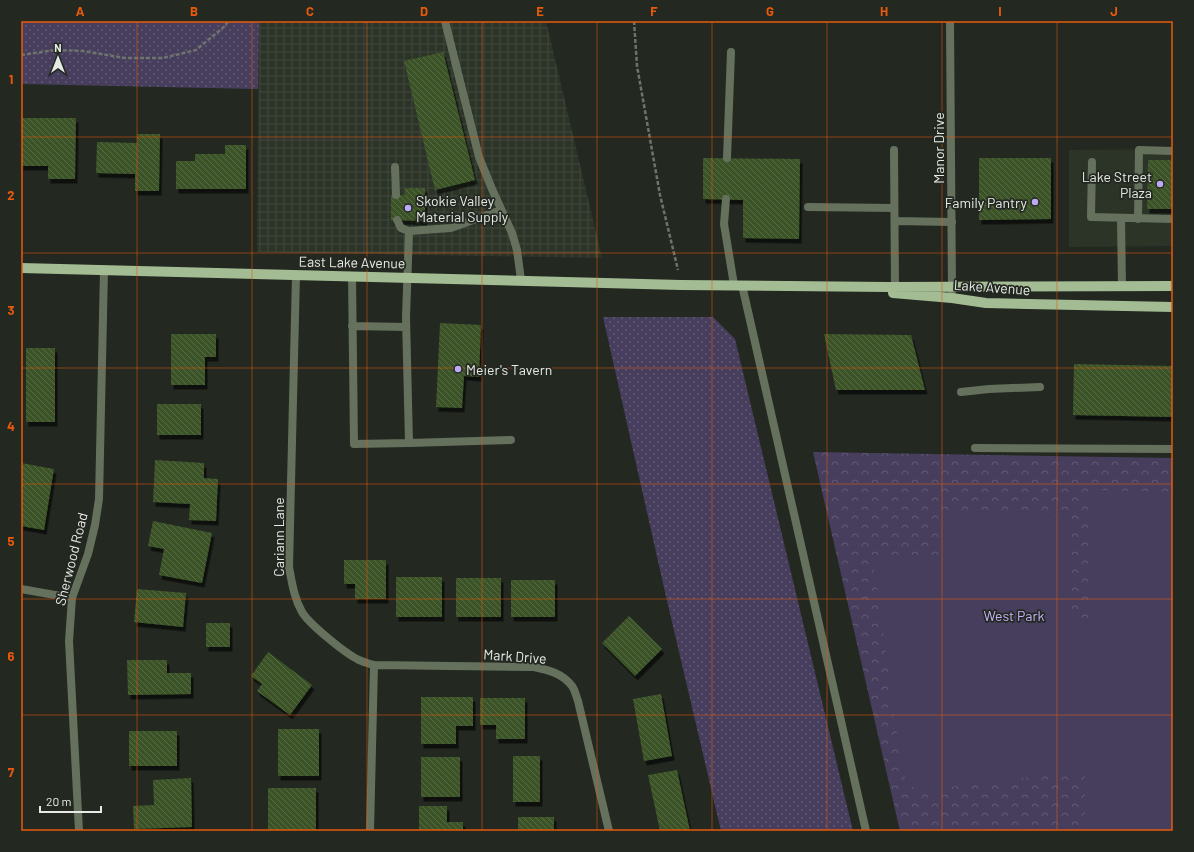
<svg xmlns="http://www.w3.org/2000/svg" width="1194" height="852" viewBox="0 0 1194 852" font-family="Barlow,sans-serif">
  <defs>
    <pattern id="industrial-grid" width="8" height="8" patternUnits="userSpaceOnUse"><rect width="8" height="8" fill="#2c3428"/><path d="M0 4h8M4 0v8" fill="none" stroke="#40483d"/></pattern>
    <pattern id="grass-dots" width="8" height="8" patternUnits="userSpaceOnUse"><rect width="8" height="8" fill="#473e5e"/><path d="M2 2h.1M6 6h.1" fill="none" stroke="#625a75" stroke-width="1.8" stroke-linecap="round"/></pattern>
    <pattern id="park-crowns" width="20" height="18" patternUnits="userSpaceOnUse"><rect width="20" height="18" fill="#473e5e"/><path d="M2 6a3 3 0 1 1 6 0M12 15a3 3 0 1 1 6 0" fill="none" stroke="#625a75"/></pattern>
    <pattern id="building-back-hatch" width="6" height="6" patternUnits="userSpaceOnUse"><rect width="6" height="6" fill="#3a5327"/><path d="M-1 5l2 2M0 0l6 6M5-1l2 2" fill="none" stroke="#566c46"/></pattern>
    <filter id="shadow"><feDropShadow dx="2.5" dy="4.5" stdDeviation="0" flood-color="#0009"/></filter>
  </defs>
  <rect width="100%" height="100%" fill="#232821"/>
  <path fill="#2c3428" d="M1173,149V246L1069,247V150Z"/>
  <path fill="url(#industrial-grid)" d="M259,21H546L602,258L257,252Z"/>
  <path fill="url(#grass-dots)" d="M21,21H259L258,89L21,84Z
    M603,317H713L735,339L853,831H721L665,592Z"/>
  <path fill="url(#park-crowns)" d="M813,452L1173,458V831H900Z"/>
  <path fill="#473e5e" d="M1090,490L1173,492V828L1085,826V770L926,790L917,789L908,785L902,769L873,559L908,555L938,557L939,514L1071,516L1070,608L1088,625Z"/>
  <path fill="url(#building-back-hatch)" filter="url(#shadow)" d="M443,52L475,180L435,190L404,61Z
    M21,118H76L75,179H48V166H21Z
    M137,134H160L159,191H135V174L96,173L97,142L137,143Z
    M225,145H246V189H176V161H195V154H225Z
    M703,158L800,159L799,239L743,238V200L703,199Z
    M979,158H1051V219L979,220Z
    M1148,160H1173V209H1147Z
    M405,188H425V221L391,220V195H405Z
    M440,323L481,325L479,377L464,376L462,408L436,407Z
    M171,334H216V357H205V385H171Z
    M824,334L911,335L925,390H836Z
    M26,348H55V422H26Z
    M1074,364L1173,366V417L1073,415Z
    M157,404H201V435H157Z
    M155,460L204,463V478L218,479L216,521L189,520L190,504L153,502Z
    M21,463L54,469L44,530L21,526L22,490H21Z
    M153,521L212,533L202,583L159,575L164,549L148,546Z
    M344,560H386V599H355V584H344Z
    M396,577H442V617H396Z
    M456,578H501V617H456Z
    M511,580H555V617H511Z
    M137,589L186,593L183,627L134,622Z
    M629,616L662,649L635,676L602,643Z
    M206,623H230V647H206Z
    M268,652L312,685L290,715L257,691L262,684L251,676Z
    M127,660H167V673H191V694L128,695Z
    M661,694L672,756L644,761L633,699Z
    M421,697H473V726H456V744H421Z
    M480,698H525V739H496V725H480Z
    M278,729H319V776H278Z
    M129,731H177V766H129Z
    M513,756H540V802H513Z
    M421,757H460V797H421Z
    M677,770L690,831H660L648,775Z
    M191,778L192,827L134,829L133,806L154,805L153,780Z
    M268,788H316V831H268Z
    M419,806H447V822H463V831H419Z
    M518,817H554V831H518Z"/>
  <g fill="none" stroke-linecap="round" stroke-linejoin="round">
    <path stroke="#6f736d" stroke-width="2.5" stroke-dasharray="4 2" stroke-linecap="butt" d="M634,21L637,66L660,195L678,270
      M21,55L56,50L83,51L125,58H163L196,50L225,26L228,21"/>
    <path stroke="#65715d" stroke-width="8" d="M445,21L479,157L492,189L512,233L517,250L521,280
      M894,150L895,287
      M727,158L731,52
      M1092,162L1091,217L1173,219
      M395,167L396,195
      M726,199L724,224L734,285
      M808,207L894,208
      M1121,218L1122,287
      M1138,219L1139,150L1173,151
      M397,220L401,228L409,231
      M895,221L952,222
      M352,276L354,444L409,443L406,317L409,231L451,228L501,210
      M742,285L866,831
      M352,326L406,327
      M961,392L989,389L1040,387
      M409,443L511,440
      M975,448L1173,449"/>
    <path stroke="#65715d" stroke-width="8" d="M950,21L952,292
      M296,275L289,567C292,583 294,598 302,612C309,624 346,654 359,660C364,662 369,664 374,665L370,831
      M21,589L72,598
      M374,665L534,667C548,670 562,673 572,686C575,690 576,696 578,701L609,831
      M79,831L69,641L72,598L88,554L95,525L99,499L104,270"/>
    <path stroke="#a3bc93" stroke-width="10" d="M21,268L681,285L888,287L1173,286
      M893,293L952,298L986,303L1173,307"/>
  </g>
  <path fill="none" stroke="#e8590c" stroke-width="1" stroke-opacity="0.55" d="M137,21V831M252,21V831M367,21V831M482,21V831M597,21V831M712,21V831M827,21V831M942,21V831M1057,21V831M21,137H1173M21,253H1173M21,368H1173M21,484H1173M21,599H1173M21,715H1173"/>
  <g fill="#bea9f4" stroke="#232821" stroke-width="1.5">
    <circle cx="1160" cy="184" r="4"/>
    <circle cx="1035" cy="202" r="4"/>
    <circle cx="408" cy="208" r="4"/>
    <circle cx="458" cy="369" r="4"/>
  </g>
  <g text-anchor="middle" dominant-baseline="central" stroke-width="3.5" stroke-linejoin="round" paint-order="stroke">
    <g font-size="14" fill="#e7eae5" stroke="#232821">
      <text transform="translate(938 148) rotate(-90)">Manor Drive</text>
      <text transform="translate(352 262) rotate(1)">East Lake Avenue</text>
      <text transform="translate(992 287) rotate(4)">Lake Avenue</text>
      <text transform="translate(278 537) rotate(-90)">Cariann Lane</text>
      <text transform="translate(71 559) rotate(-76)">Sherwood Road</text>
      <text transform="translate(515 656) rotate(4)">Mark Drive</text>
    </g>
    <g font-size="14" fill="#e7eae5" stroke="#232821" text-anchor="end">
      <text x="1152" y="176">Lake Street<tspan x="1152" dy="16">Plaza</tspan></text>
      <text x="416" y="200" text-anchor="start">Skokie Valley<tspan x="416" dy="16">Material Supply</tspan></text>
      <text x="1027" y="202">Family Pantry</text>
      <text x="466" y="369" text-anchor="start">Meier's Tavern</text>
    </g>
    <g font-size="14" fill="#c7b2fc" stroke="#232821">
      <text x="1014" y="615">West Park</text>
    </g>
  </g>
  <rect width="1194" height="852" fill="none" stroke="#232821" stroke-width="44"/>
  <g transform="translate(58 58)" stroke="#232821" stroke-width="3" paint-order="stroke">
  <path d="M0-3L7 15L0 10L-7 15Z" fill="#e7eae5"/>
  <text y="-6" font-size="11" font-weight="bold" text-anchor="middle" fill="#e7eae5">N</text>
  </g>
  <path d="M40 806v6h61v-6" fill="none" stroke="#e7eae5" stroke-width="2"/>
  <text x="46" y="806" font-size="12" fill="#e7eae5" stroke="#232821" stroke-width="3" paint-order="stroke">20 m</text>
  <rect x="22" y="22" width="1150" height="808" fill="none" stroke="#e8590c" stroke-width="1.5"/>
  <g font-size="13" text-anchor="middle" font-weight="bold" fill="#e8590c">
    <text x="80" y="16">A</text>
    <text x="194" y="16">B</text>
    <text x="310" y="16">C</text>
    <text x="424" y="16">D</text>
    <text x="540" y="16">E</text>
    <text x="654" y="16">F</text>
    <text x="770" y="16">G</text>
    <text x="884" y="16">H</text>
    <text x="1000" y="16">I</text>
    <text x="1114" y="16">J</text>
    <text x="11" y="84">1</text>
    <text x="11" y="200">2</text>
    <text x="11" y="315">3</text>
    <text x="11" y="431">4</text>
    <text x="11" y="546">5</text>
    <text x="11" y="661">6</text>
    <text x="11" y="777">7</text>
  </g>
</svg>
